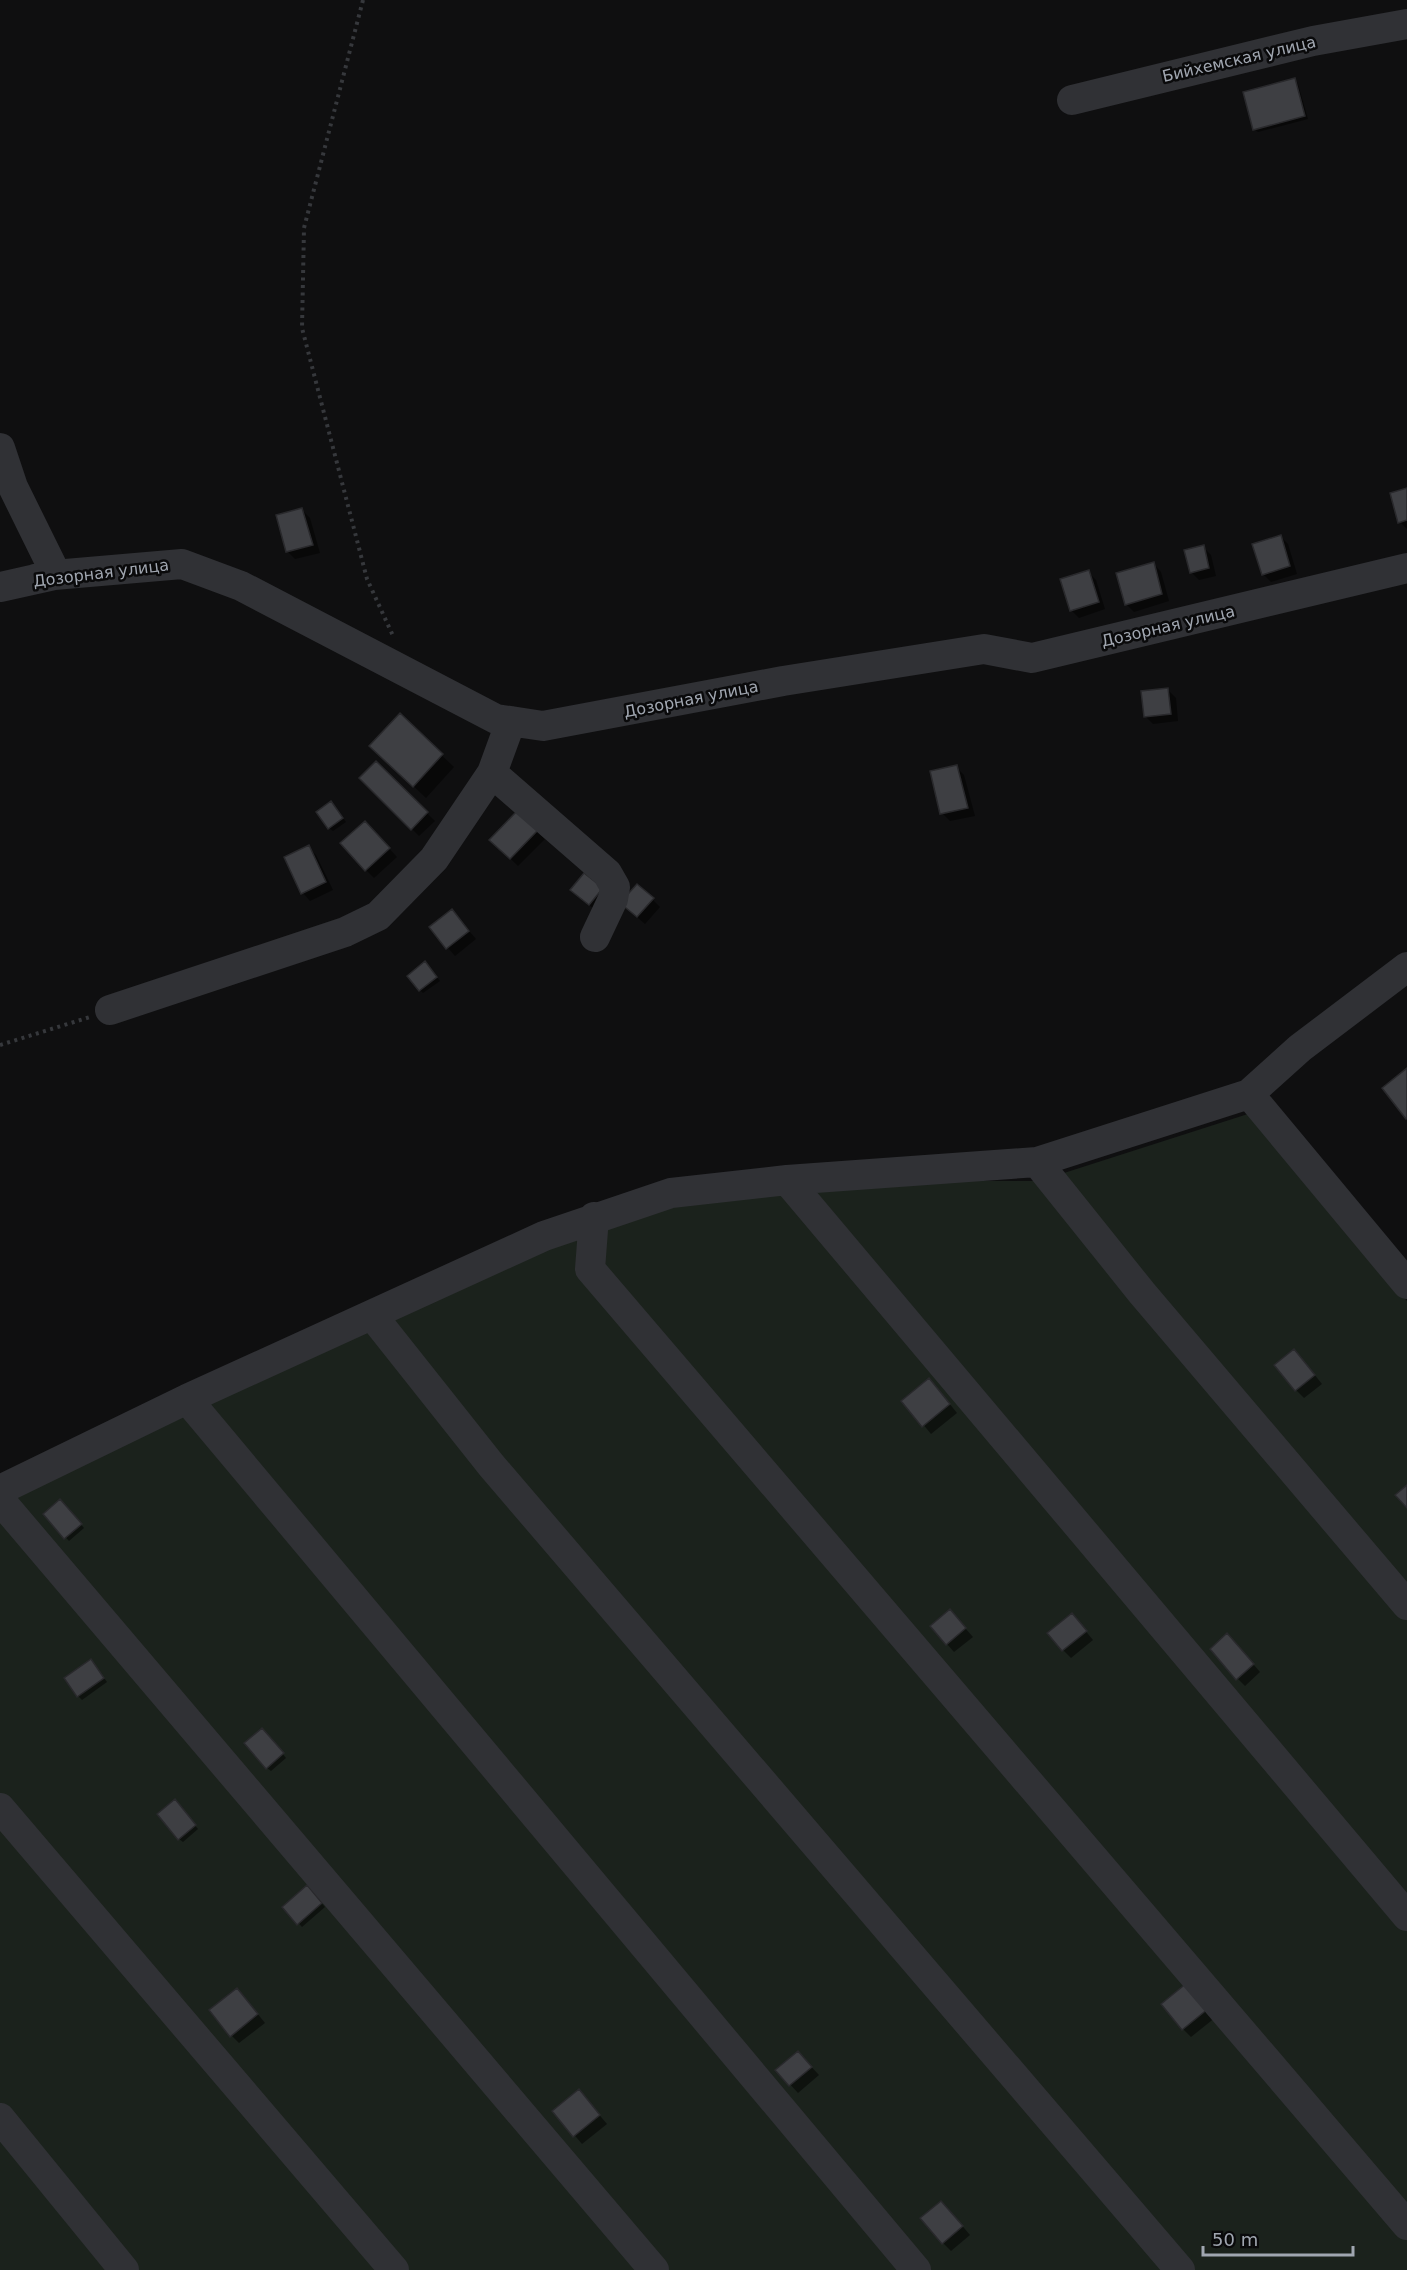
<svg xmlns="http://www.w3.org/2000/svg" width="1407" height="2270" viewBox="0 0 1407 2270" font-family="'DejaVu Sans',sans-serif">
  <rect width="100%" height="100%" fill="#0f0f10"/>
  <path fill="#1b221c" d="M1251,1113L1407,1301V2270H0V1490L544,1236L787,1180L1039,1181Z"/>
  <path fill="#0007" d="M1295,80L1298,84L1308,119L1258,132L1254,129Z
    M1407,490V529L1400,522Z
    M302,510L310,518L320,553L295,559L287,551Z
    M1280,536L1288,544L1297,574L1271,582L1263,574Z
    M1203,547L1211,555L1216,576L1199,580L1191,572Z
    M1154,564L1161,572L1169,601L1134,612L1126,604Z
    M1088,572L1096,580L1105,609L1079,618L1071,610Z
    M1168,690L1176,698L1178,721L1153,724L1145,716Z
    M400,716L454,767L426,798L384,758Z
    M376,763L435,821L419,836L361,778Z
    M956,767L964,775L975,816L950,821L942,813Z
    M335,807L346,822L333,831L329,828Z
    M517,813L545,839L518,866L491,840Z
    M373,831L397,857L374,878L366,870Z
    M308,847L316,855L333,890L310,901L303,893Z
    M585,875L610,897L598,912L580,898Z
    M653,900L660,907L645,924L630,911Z
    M452,911L476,939L455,956L448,948Z
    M429,967L440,981L423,993L420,990Z
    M1302,1359L1322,1384L1304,1398L1296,1390Z
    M937,1388L957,1413L931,1434L904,1401Z
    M64,1504L84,1528L69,1541L45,1514Z
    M950,1611L973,1637L954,1652L947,1644Z
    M1079,1623L1093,1640L1071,1658L1063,1650Z
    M1235,1643L1260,1672L1245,1686L1237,1678Z
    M94,1664L107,1682L82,1700L78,1696Z
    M266,1733L286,1758L271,1771L267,1768Z
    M178,1805L198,1829L183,1842L179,1839Z
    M307,1887L325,1907L302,1927L284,1907Z
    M1188,1984L1216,2017L1191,2037L1183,2029Z
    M245,1998L265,2023L239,2043L232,2036Z
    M805,2060L819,2075L798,2093L777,2070Z
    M579,2091L607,2124L582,2144L554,2111Z
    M949,2210L970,2235L951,2251L943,2243Z"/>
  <path fill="#3e3f43" stroke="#29292c" stroke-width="1.5" d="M1295,78L1305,116L1253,130L1243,92Z
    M1407,488V520L1398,523L1390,493Z
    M302,508L313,545L286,552L276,515Z
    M1281,535L1290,566L1262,575L1252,544Z
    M1204,545L1209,568L1190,573L1184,550Z
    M1154,562L1162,594L1125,605L1116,573Z
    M1089,570L1099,602L1070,611L1060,579Z
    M1168,688L1171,714L1144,717L1141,691Z
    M400,713L443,754L413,787L369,746Z
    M376,761L428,812L411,830L359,778Z
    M957,765L968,808L940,814L930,771Z
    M331,801L343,818L328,829L316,812Z
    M517,811L538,830L510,859L489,840Z
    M365,821L390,848L365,871L340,843Z
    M309,845L326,882L301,894L284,857Z
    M584,873L603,888L589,905L570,890Z
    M637,884L654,898L637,917L620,903Z
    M452,909L469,931L446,949L429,927Z
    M425,961L437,977L419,991L407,976Z
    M1407,1068V1118L1406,1119L1382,1088Z
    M1294,1349L1315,1375L1295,1391L1274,1365Z
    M929,1378L950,1404L922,1427L901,1401Z
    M1407,1485V1508L1395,1495Z
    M60,1499L82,1524L64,1539L43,1514Z
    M950,1609L966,1628L946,1645L930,1626Z
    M1072,1613L1087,1631L1062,1651L1047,1633Z
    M1227,1633L1254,1664L1236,1680L1210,1649Z
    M91,1659L104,1678L77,1697L64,1678Z
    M262,1728L284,1753L266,1769L244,1743Z
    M175,1799L196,1825L178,1840L157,1814Z
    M307,1885L322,1903L297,1925L282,1907Z
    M1188,1982L1209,2008L1182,2030L1161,2004Z
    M237,1988L258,2014L230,2037L209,2010Z
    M798,2051L812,2067L789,2086L775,2070Z
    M579,2089L600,2115L573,2137L552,2111Z
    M941,2201L963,2226L942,2244L920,2218Z"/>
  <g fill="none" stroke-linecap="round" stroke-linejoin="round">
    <path stroke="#36383c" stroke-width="4" stroke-dasharray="3 4.5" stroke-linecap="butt" d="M363,0L304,228L302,328L367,579L394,638
      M0,1045L90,1017"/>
    <path stroke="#303135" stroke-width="30" d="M1072,100L1313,41L1407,24
      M0,448L13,487L51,564L54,575L35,579
      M0,587L54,575L182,564L241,586L496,719L543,726L783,681L984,649L1032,658L1407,568
      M492,773L607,873L615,887L613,899L595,937
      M110,1010L345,932L378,916L434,859L492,773L511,721
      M1249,1094L1407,1284
      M1037,1162L1142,1293L1407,1605
      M787,1180L1407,1916
      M594,1217L590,1269L1407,2225
      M372,1315L491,1465L1180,2270
      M187,1399L916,2270
      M0,1490L187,1399L544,1236L671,1193L787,1180L1037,1162L1249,1094L1300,1048L1407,967
      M0,1500L654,2270
      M0,1808L394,2270
      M0,2118L124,2270"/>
  </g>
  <g text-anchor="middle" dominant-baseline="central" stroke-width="5" stroke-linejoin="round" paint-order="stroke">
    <g font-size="16" fill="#a0a6b0" stroke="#0a0a0b">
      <text transform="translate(1239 59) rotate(-13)">Бийхемская улица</text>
      <text transform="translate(101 573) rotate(-7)">Дозорная улица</text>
      <text transform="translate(1168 626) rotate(-13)">Дозорная улица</text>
      <text transform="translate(691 699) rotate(-11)">Дозорная улица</text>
    </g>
  </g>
  <path d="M1203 2246v9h150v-9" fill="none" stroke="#a0a6b0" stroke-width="3"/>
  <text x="1212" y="2246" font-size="18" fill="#a0a6b0" stroke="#0a0a0b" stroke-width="4.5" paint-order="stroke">50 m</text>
</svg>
